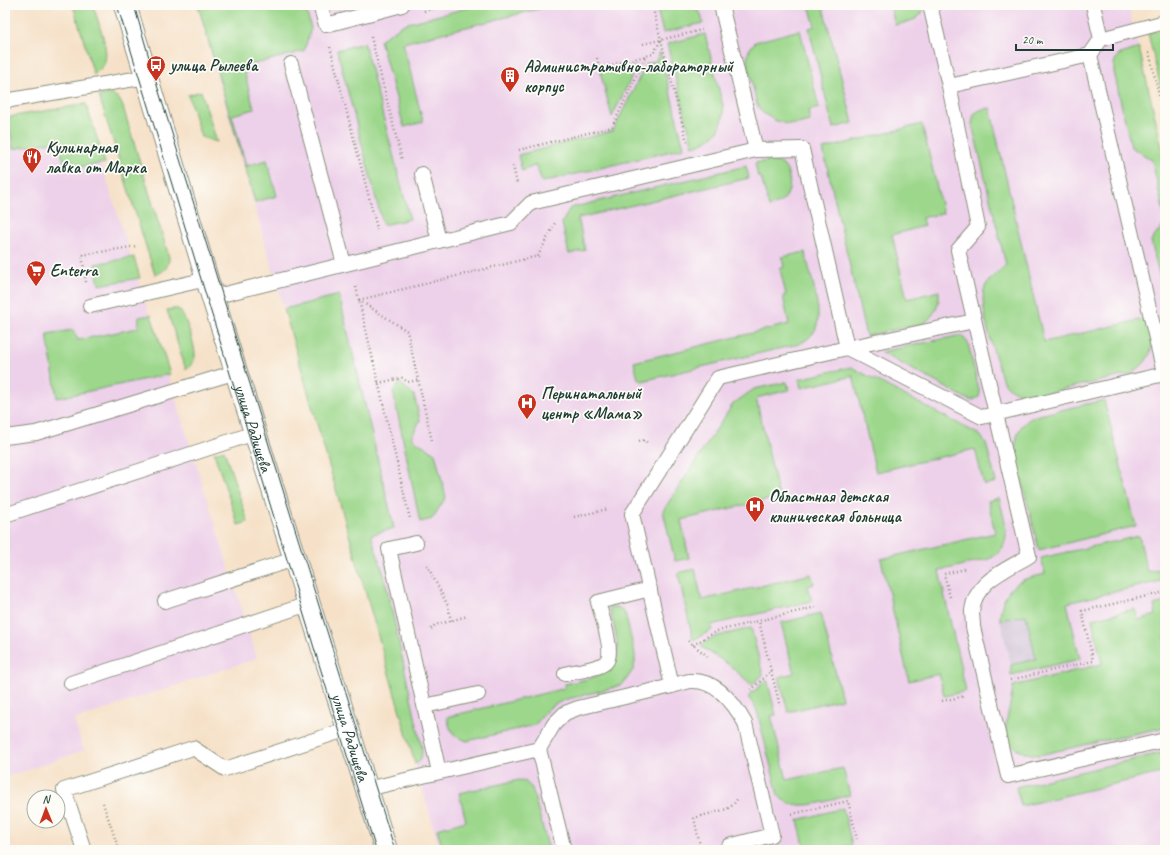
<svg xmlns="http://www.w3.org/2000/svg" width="1170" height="855" viewBox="0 0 1170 855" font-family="Caveat,sans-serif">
  <rect width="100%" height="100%" fill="#fdfcf7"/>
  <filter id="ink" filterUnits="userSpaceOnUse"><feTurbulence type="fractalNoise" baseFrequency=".025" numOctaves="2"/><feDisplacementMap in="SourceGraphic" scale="8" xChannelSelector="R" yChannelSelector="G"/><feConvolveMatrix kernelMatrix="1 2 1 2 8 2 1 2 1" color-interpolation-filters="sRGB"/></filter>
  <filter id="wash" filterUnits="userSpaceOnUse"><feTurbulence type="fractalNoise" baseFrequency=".012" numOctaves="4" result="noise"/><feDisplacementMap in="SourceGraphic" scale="16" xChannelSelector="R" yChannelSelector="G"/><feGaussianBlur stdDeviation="0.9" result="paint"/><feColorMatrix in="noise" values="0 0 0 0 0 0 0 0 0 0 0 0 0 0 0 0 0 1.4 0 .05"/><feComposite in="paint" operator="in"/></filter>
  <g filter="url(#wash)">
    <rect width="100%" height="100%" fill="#f6e1c8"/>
    <path fill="#edd0e9" d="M197,5H1128L1165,161V850H440L276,281Z
      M87,117L257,658L74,720L84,750L5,778V130Z"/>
    <path fill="#ccbed4" d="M1026,615L1036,659L1011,665L1000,620Z"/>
    <path fill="#9cd78b" stroke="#5e8a60" d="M73,5H93C97,20 112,53 103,66C100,69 97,72 94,75Z
      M198,5H305L311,28L304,51L243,67L254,109L232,115L246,166L267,160L277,196L255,202Z
      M479,5H554L403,43L423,122L404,127L380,40L404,24Z
      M656,5H693L701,14L703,23L663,33Z
      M809,5H831L823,7L853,123L833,128L809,28L815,26Z
      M890,5H924C924,20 907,22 895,25Z
      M800,30L819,108L808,111L810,121L797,124H786L774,120L763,113L757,105L747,61L749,50L755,42Z
      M1162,30L1165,35V106L1148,33Z
      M705,34L723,106C725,129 714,140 693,146L667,44Z
      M364,43L410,219L383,225L337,50Z
      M1139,48L1165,160V219L1152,160L1131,147L1114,72V63L1118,55Z
      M660,52L684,148L542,182L536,165L522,171L518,155L613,131L646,64L655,62Z
      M637,66L612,117L600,71L616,67L617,72Z
      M201,91L217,142L201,137L188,95Z
      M108,94C117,95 120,99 123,107L169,257C169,267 165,271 155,275L99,96Z
      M86,104L105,163L67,169L57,141L13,149L8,117Z
      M990,108L1044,342L1152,317C1152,345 1157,356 1131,374L1037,395C1020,395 1011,393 1002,379C997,360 977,305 985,287C989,278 999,272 1006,265L972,124L974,114L980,110Z
      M922,124L943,213L922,218L924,226L892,235L907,299L939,291C940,305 935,314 925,323L866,336L823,149Z
      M768,161C772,161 776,161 780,163C790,168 792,186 787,195C783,202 776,205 769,207L761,177H758L755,163Z
      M746,166L749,178L578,218L585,250L569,254L562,223L570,208Z
      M1165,223V299L1151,241Z
      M805,252C809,269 822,310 817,325C814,335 807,340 799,344L642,381L638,379L634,362L789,324L783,296L786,295L780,269L784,267L782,257Z
      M134,257L140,278L99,285L95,264Z
      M339,295L394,528L371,535L384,575L422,748C422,755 422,762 415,764L284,309Z
      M172,309H178C185,314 196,347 195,357C194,362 190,367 186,370L167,310Z
      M151,315L170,374L57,398L47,334L73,330L78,340L138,328L139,317Z
      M957,336H962L968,343L980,394L979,397L973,400H969L880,352Z
      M851,367L980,435L986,443L996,482L984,485L975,449L876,472L853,376L801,388L799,379Z
      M787,382L789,390L756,398L779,497L681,520L689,558L675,561L663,511L733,404L754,389Z
      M400,383L414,395L420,420L411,438L435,453L446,497L432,519L420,522L393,391Z
      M1104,400L1136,526L1039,550L1016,457C1015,437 1017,425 1035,416Z
      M224,450L248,522L238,525L214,453Z
      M999,498C1004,520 1016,547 989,559L939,571L966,691L944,696L939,674L909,681L881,559L995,533L988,501Z
      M1139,536L1147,572L1165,568V580L1067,603L1080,659L1011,675V665L1036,659L1026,615L1000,620C1000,603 1007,587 1023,580C1030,577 1038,576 1045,574L1041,558Z
      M695,569L702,600L811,574L814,584L808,586L812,601L711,625L712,630L693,640L678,573Z
      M1165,602V727L1039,755C989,750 1010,720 1013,686L1102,664L1092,619L1135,609L1138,620L1156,615L1154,605Z
      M609,607H617L625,613L635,654V662L633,670L623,684L612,688L564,700L554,705L548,709L535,725L467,741L455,736L450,728L447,717L565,688V684C577,681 591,679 603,674C629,664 613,626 609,607Z
      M821,613L842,699L788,712L779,677L794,673L781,623Z
      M751,628L763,675L752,685L728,664L700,646L714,637Z
      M767,679L776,715L771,716L787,780L843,768L850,795C828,800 794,815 778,795L758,715L756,708L748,697Z
      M1165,752V772L1021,806L1016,787Z
      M519,780L526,782L532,788L549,850H443L437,829L466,821L459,793Z
      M843,808L852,845L832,850H805L798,820Z"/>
  </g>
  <g filter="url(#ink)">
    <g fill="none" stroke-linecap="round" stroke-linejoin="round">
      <defs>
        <path id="service" d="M320,5L326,25L402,5
          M721,5L756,150L802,149L847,348L982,417L1164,374
          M930,5L949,86L978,227L958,250L1029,556C1006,570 975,581 972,611C972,616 973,622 973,627L1008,776L1165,740
          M1093,5L1101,39L1090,55L1165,377
          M1101,39L1165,22
          M291,64L344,264
          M949,86L1090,55
          M5,101L146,77
          M422,174L439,241
          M213,297L511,223L531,203L756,150
          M90,306L207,279
          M5,437L36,433L236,372
          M5,515L255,433
          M416,543L389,549L439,772
          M165,601L294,559
          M565,674C575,671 599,669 606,662C615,653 601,614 598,602L650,589
          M71,683L308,604
          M425,706L478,694
          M539,749L564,850
          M367,789L539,749L554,724L565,713L578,708L672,686
          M729,846L772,835L745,723C734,703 716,679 690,681C684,682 678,684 672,686L632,514L718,378L847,348L974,321
          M84,850L64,790L193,748L225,769L348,729"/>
        <g id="tertiary">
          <path id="s1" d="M125,5L207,279L386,850"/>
        </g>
      </defs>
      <use href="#service" stroke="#8a8f7e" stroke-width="16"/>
      <use href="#tertiary" stroke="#8a8f7e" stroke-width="24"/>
      <path stroke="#8a8f7e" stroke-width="2.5" stroke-dasharray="1 3" stroke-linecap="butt" d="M652,5L687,142
        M424,11L448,5
        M371,37L402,160
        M643,44L702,30
        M330,47L378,232
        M1149,52L1165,121
        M597,58L599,68L646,56L653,54L661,40
        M519,150L612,127L646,56
        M513,166L517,183
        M86,282L82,255L137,246
        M356,287L410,519
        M359,300L538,256L555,223
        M359,300L407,331L432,441
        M378,383L402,378L408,382L418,380
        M639,441L645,440L647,443
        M574,517L608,509
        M427,565L448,606L451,621
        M950,597L944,574L965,569
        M431,629L435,625L468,616
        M688,641L710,658
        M693,645L717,631L816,607
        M771,671L780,706
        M1010,680L1093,661L1082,611L1165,592
        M751,690L771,671L759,621
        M942,701L965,696
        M103,803L119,850
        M792,814L848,801L857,839
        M701,850L694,818L727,809L733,805L738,798"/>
      <use href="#service" stroke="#fff" stroke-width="14"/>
      <use href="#tertiary" stroke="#fff" stroke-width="22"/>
      <path stroke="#1f3d34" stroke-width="1" d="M117,5L376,850
        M134,5L156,82L395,850"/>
    </g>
  </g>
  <defs>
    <symbol id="bus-pin" viewBox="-11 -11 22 30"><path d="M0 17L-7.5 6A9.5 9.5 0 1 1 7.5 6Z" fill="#c8321e" stroke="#fdfcf7"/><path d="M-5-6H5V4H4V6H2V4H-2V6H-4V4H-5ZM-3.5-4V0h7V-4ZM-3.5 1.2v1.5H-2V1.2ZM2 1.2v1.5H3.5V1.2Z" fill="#fff"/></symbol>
    <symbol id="building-pin" viewBox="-11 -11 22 30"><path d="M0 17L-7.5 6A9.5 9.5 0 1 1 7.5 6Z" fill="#c8321e" stroke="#fdfcf7"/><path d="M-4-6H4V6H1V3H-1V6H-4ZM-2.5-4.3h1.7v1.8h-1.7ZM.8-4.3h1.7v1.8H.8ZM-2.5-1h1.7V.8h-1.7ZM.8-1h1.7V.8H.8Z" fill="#fff"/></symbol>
    <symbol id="restaurant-pin" viewBox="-11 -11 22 30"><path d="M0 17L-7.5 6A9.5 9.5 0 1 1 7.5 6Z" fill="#c8321e" stroke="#fdfcf7"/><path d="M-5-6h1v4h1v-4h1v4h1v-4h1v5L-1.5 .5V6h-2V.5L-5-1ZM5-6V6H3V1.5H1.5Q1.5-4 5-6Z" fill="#fff"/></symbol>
    <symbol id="supermarket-pin" viewBox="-11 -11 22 30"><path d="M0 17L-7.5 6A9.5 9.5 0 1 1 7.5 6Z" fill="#c8321e" stroke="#fdfcf7"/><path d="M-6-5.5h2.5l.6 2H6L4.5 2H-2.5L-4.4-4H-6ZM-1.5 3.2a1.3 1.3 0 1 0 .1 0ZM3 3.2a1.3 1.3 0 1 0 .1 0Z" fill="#fff"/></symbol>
    <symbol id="hospital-pin" viewBox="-11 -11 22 30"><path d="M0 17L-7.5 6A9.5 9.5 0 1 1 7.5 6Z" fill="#c8321e" stroke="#fdfcf7"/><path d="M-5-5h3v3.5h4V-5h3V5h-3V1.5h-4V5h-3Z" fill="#fff"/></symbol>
  </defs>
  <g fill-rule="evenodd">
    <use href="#bus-pin" x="145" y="54" width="22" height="30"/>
    <use href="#building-pin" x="499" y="65" width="22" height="30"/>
    <use href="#restaurant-pin" x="21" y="146" width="22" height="30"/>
    <use href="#supermarket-pin" x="25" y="259" width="22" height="30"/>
    <use href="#hospital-pin" x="516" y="392" width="22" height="30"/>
    <use href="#hospital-pin" x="744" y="495" width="22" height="30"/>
  </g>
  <g text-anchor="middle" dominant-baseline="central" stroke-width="3.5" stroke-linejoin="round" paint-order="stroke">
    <g font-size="17" font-weight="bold" fill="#1f3d34" stroke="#fdfcf7" text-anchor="start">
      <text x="170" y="65">улица Рылеева</text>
      <text x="524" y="66">Административно-лабораторный<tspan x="524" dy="20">корпус</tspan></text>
      <text x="46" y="147">Кулинарная<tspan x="46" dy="20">лавка от Марка</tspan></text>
      <text x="50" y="270">Enterra</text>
      <text x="541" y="393">Перинатальный<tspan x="541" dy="20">центр «Мама»</tspan></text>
      <text x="769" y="496">Областная детская<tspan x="769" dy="20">клиническая больница</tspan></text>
    </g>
    <g font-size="17" fill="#1f3d34" stroke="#fdfcf7">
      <text stroke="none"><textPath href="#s1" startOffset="442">улица Радищева</textPath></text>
      <text stroke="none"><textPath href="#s1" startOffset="766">улица Радищева</textPath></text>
    </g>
  </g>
  <rect width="1170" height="855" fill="none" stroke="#fdfcf7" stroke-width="20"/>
  <g transform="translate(46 809) rotate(359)"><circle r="19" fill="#fdfcf7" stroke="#a4b0a9"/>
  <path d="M0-3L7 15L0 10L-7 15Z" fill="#c8321e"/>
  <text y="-6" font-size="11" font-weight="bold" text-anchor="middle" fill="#1f3d34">N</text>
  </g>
  <path d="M1016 44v6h97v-6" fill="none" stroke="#1f3d34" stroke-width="2"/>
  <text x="1022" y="44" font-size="12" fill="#1f3d34" stroke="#fdfcf7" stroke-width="3" paint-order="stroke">20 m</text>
</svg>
